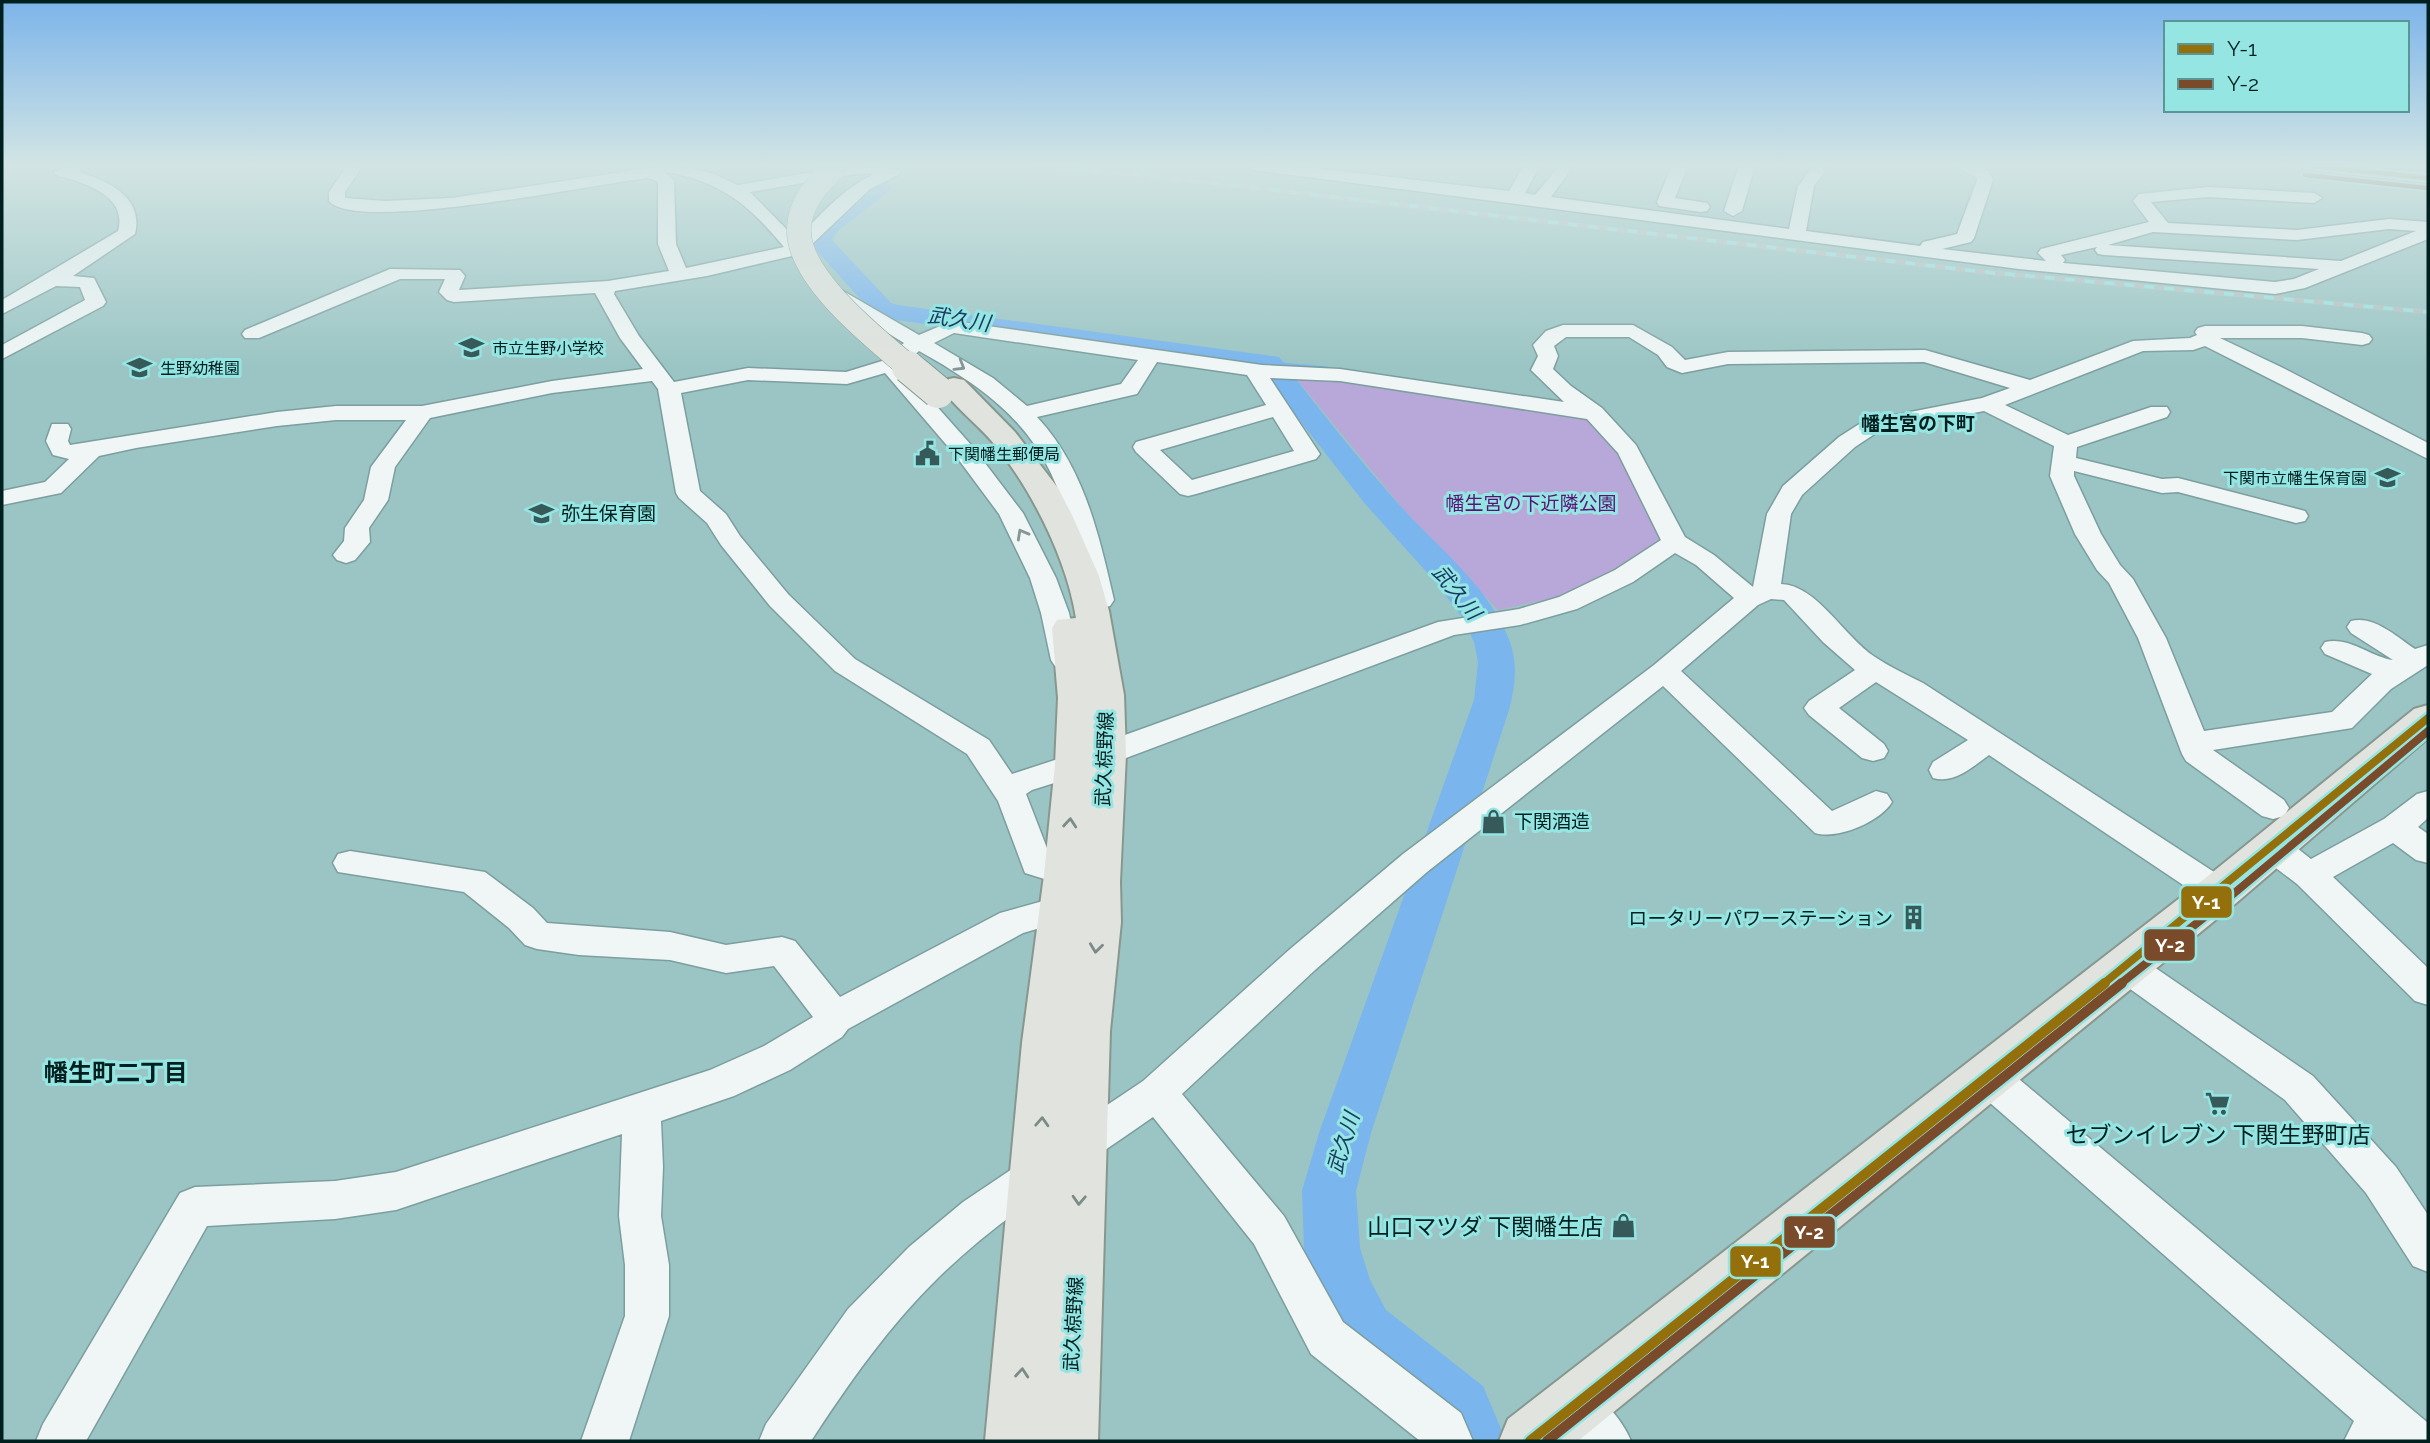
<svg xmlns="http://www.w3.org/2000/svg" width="2430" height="1443" viewBox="0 0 2430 1443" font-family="Raleway,'Noto Sans JP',sans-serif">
  <rect width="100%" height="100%" fill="#9ac5c4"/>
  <path fill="#b7a8d9" d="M1294,376L1337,377L1584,415L1623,452L1662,539L1623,570L1558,597L1498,610L1404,510Z"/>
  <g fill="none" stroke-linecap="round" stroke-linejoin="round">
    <path stroke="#7ab5ed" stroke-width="3.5" d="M1269,363L1320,368"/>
    <path stroke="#7ab5ed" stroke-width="5" d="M1303,367L1327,369"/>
    <path fill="#7ab5ed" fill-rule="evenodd" d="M880,181L888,182L891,187L888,192L838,231L832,240L891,303L898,305L1279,357C1319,409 1360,461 1404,510C1441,550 1491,589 1510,642C1518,665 1515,687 1509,710L1371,1133L1356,1191L1360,1248L1370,1280L1386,1310L1483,1386L1506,1441H1444L1439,1427L1346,1350L1317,1291L1304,1248L1302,1191L1319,1133L1474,700L1478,662L1474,642L1463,618L1433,579L1366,505L1260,370L896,320L873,313L808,241L821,222L872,182Z"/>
    <defs>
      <path id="minor" d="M2,165H12L2,171Z
        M68,165H90L88,168L79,172C108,181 144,197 135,234L73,276L94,278L106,302L103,306L2,359V345L85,300L80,287L56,286L2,314V300L118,231C128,195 84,183 56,175L54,172Z
        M340,165H356L360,170L345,192V198L385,201L452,198L648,168L651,165H680L714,174L738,185L853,165L898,169L900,172L898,175L870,189L806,250L825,272L823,276H809L792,256L707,276L615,291L614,294L639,336L674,382L748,368L846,372L882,361L904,343L831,298L828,294L838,288L919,335L952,321L1262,365L1340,369L1564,402L1531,370L1538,356L1533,345L1546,331L1563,325H1633L1672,347L1685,360L1728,352L1925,350L2030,380L2133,341L2190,338L2197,335L2195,332L2198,328L2205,326H2302L2362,333L2369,335L2372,339L2369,343L2362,345L2302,338H2220L2281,367L2428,443V459L2205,346L2193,350L2143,351L2005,405L2068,435L2151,407H2167L2170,412L2167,417L2077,447L2076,458L2162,479L2178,478L2305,511L2308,516L2305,521L2296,523L2178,492L2162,493L2074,471V476L2101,534L2120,565L2133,579L2166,638L2204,731L2332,712L2372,674L2325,654L2321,648L2325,642C2349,636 2371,657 2393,660L2351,633L2347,627L2351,621C2374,615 2397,637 2415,649L2428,645V665L2391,689L2352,728L2213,750L2284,800L2289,808L2284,816L2273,819L2262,816L2186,761L2182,754L2138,638L2109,583L2097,570L2075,534L2050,476L2054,446L1984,411L1879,431L1855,447L1802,495L1791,514L1781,584C1817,585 1844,637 1875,657C1890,667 1907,675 1923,683L2231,883L2236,892L2231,901L2219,905L2207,901L1989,755C1972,767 1955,784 1933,778L1929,770L1933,762L1968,740L1876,682L1839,708L1884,744L1888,751L1884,758L1873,761L1862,758L1809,715L1804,708L1809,701L1855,670L1823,642L1784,600L1771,599L1758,605L1681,671L1832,811L1876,791L1887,794L1892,802C1880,822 1837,840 1815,833L1663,686L1427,872L1315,970L1182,1094L1284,1216L1343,1322L1461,1413L1473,1441H1420L1311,1354L1254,1244L1153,1117C1081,1168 1002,1215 939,1277C888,1327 849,1383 811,1441H759L766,1424L848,1309L909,1247L963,1202L1143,1081L1289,950L1403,854L1654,665L1734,598L1696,565L1675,553L1633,582L1577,609L1520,625L1454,635L1086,773L1032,790L1026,794L1050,856L1095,869L1100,878L1095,887L1083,891L1025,873L998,801L967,754L835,671L770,606L721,545L707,523L679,498L676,493L658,389L652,381L552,393L430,418L395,467L388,500L369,528L370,542L355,560L346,563L337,560L333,555L344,541L345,528L364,500L371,467L406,420H336L277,426L136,448L99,456L61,493L2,505V491L45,482L69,459L53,455L46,441L52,424H68L71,429L68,441L70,445L277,412L336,406H422L552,381L643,369L620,338L595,293L454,302L447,300L439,292L445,279H400L259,338H245L242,334L245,330L390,269L460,270L465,276L459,290L608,281L669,271L658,244V182L649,178C598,183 357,234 329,201V192L344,170ZM668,172C723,183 749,205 784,247L686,268L676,244L674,180L665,173ZM861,173L874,174C843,188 821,215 796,239L750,192ZM954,333L1138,360L1121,384L1027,406L993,378L934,343ZM1566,337H1629L1658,355L1667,367L1682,373L1728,364L1924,362L2010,388L1982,398L1864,421L1839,437L1783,486L1767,514L1753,587L1714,555L1685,537L1636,445L1602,408L1571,386L1553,369L1558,356L1554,346ZM919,351C1042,419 1060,468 1088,600L1092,606L1101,608L1110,606L1114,600C1099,535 1084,467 1037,417L1137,394L1157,362L1247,375L1266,405L1136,442L1133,447L1136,452L1180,494L1188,496L1196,494L1316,459L1320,454L1270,378L1340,381L1587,419L1618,453L1661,540L1615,570L1559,597L1519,609L1438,622L1064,757L1012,774L989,740L855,659L788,594L740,536L726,514L700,491L681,393L748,380L847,384L885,373L956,456L999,514L1030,578L1041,613L1051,660L1055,666L1065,669L1075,666L1079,660L1069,613L1056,578L1023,513L972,446L901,366ZM1273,417L1294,451L1192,480L1160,450Z
        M1245,165H1290L1509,191L1524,165H1540L1525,193L1535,195L1560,165H1574L1551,197L1789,229L1798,186L1814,165H1830L1814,186L1806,231L1920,246L1923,242L1957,234L1977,180L1976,177L1951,165H1972L1989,171L1993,180L1974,238L1971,242L1942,249L2046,261L2038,253L2041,249L2149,222L2133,201L2139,194L2208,187L2314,193L2322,198L2314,203L2208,197L2151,202L2168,223L2297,230L2389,219L2428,222V239L2305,288L2275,294L2019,269L1253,170ZM2389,229L2416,231L2341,261L2108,245L2153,232L2297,240ZM2097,247L2095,250L2098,254L2104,255L2319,269L2294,279L2275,282L2063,263L2065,260L2061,255Z
        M1672,165H1688L1675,198L1707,203L1710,207L1707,211L1701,212L1659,206L1657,202Z
        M1739,165H1755L1742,211L1733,216L1724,211Z
        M2298,165H2347L2428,173V183L2306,170Z
        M2428,791V818L2418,827L2428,834V863L2416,860L2393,843L2333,877L2428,968V1005L2415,1001L2297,884L2259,855L2255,846L2259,837C2281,831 2294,846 2311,859L2384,819L2417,794Z
        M350,851L485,872L533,908L547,923L670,932L726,945L782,937L795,941L840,997L1000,913L1079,891L1091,895L1096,904L1091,913L1023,933L848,1029L842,1037L790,1070L734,1096L661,1121L663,1167L661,1216L669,1265V1316L629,1441H581L625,1316V1265L619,1216L622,1134L396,1210L335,1219L207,1226L86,1441H36L43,1424L180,1193L195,1187L335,1181L396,1172L710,1070L764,1046L813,1017L774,966L726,973L670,960L579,955L537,949L525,945L509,928L464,892L338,872L333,863L338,854Z
        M2125,952L2138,956L2313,1076L2396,1167L2428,1215V1272L2413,1266L2366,1193L2285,1100L2112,976L2107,966L2112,956Z
        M1987,1059L2001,1064L2428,1423V1441H2344L2354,1421L1973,1088L1968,1076L1973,1064Z
        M1572,1382C1597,1392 1621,1416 1631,1441H1574L1556,1421L1549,1405L1556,1389Z"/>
      <path id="major" d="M954,378L964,380L1015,432L1058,488L1072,515L1099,576L1109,611L1124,695L1126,754L1120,882L1121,922L1110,1031L1098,1441H985L1022,1043L1044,875L1055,765L1058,698L1052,628L1057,620L1076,618C1067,560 1032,490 995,445C978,424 955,408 940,386L944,380Z
        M2428,705V738L2235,904L1578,1441H1499L1508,1419L2203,880L2414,709Z"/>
    </defs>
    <use href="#minor" stroke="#7c9e9e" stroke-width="3"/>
    <use href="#major" stroke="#87978e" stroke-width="4"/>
    <use href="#minor" fill="#f0f6f6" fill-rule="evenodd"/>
    <use href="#major" fill="#e1e3de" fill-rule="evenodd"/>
    <defs>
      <path id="rail" d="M1031,165L1194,181L1985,272L2428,312"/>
    </defs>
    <use href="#rail" stroke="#b5c2c2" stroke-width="5"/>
    <use href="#rail" stroke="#95e5e3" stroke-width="3.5" stroke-dasharray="10" stroke-linecap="butt"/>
    <defs>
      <path id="major-bridge-far1" d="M837,165C819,182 800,202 799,228C796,277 876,339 910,368"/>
      <path id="major-bridge" d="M908,367L938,392"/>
    </defs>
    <use href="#major-bridge-far1" stroke="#87978e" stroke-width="25" stroke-linecap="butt"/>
    <use href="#major-bridge" stroke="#87978e" stroke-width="34" stroke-linecap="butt"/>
    <use href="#major-bridge-far1" stroke="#e1e3de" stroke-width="24"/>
    <use href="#major-bridge" stroke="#e1e3de" stroke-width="32"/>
    <defs>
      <path id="bus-1-far2" d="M2306,165L2428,178"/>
      <path id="bus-1-far1" d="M2103,984L2428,718"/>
      <path id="bus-1" d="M1530,1441L2105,983"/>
      <path id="bus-2-far2" d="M2305,175L2427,188"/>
      <path id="bus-2-far1" d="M2120,984L2226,900L2428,731"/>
      <path id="bus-2" d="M1547,1441L2122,983"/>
    </defs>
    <use href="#bus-1-far2" stroke="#95e5e3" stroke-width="8"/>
    <use href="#bus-1-far1" stroke="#95e5e3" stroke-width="13"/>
    <use href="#bus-1" stroke="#95e5e3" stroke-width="15"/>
    <use href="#bus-2-far2" stroke="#95e5e3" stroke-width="8"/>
    <use href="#bus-2-far1" stroke="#95e5e3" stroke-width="13"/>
    <use href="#bus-2" stroke="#95e5e3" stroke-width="15"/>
    <use href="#bus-1-far2" stroke="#94700d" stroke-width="4.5"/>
    <use href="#bus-1-far1" stroke="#94700d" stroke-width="8"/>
    <use href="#bus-1" stroke="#94700d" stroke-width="10"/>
    <use href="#bus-2-far2" stroke="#7a4b2a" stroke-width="4.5"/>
    <use href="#bus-2-far1" stroke="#7a4b2a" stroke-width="8"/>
    <use href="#bus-2" stroke="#7a4b2a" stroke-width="10"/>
  </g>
  <defs><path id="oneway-chevron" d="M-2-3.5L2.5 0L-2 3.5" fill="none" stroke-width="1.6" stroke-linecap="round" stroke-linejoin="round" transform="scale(1.75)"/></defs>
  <g stroke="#849696">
    <use href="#oneway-chevron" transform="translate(960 366) rotate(31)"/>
    <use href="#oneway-chevron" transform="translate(1022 534) rotate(-119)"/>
  </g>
  <g stroke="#7c8b88">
    <use href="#oneway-chevron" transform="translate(1070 823) rotate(-85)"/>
    <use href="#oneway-chevron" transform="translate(1096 948) rotate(97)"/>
    <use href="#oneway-chevron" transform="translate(1042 1122) rotate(-87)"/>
    <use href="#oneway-chevron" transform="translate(1079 1200) rotate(93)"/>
    <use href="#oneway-chevron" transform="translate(1022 1373) rotate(-85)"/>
  </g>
  <linearGradient id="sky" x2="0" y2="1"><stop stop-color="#7cb4ea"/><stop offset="0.45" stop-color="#d2e5e4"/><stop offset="1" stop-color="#d2e5e4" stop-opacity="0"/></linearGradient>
  <rect width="2430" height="367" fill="url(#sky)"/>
  <defs>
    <symbol id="school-bare" viewBox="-9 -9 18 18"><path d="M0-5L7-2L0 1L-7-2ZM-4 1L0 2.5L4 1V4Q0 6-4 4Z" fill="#365a59" stroke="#95e5e3" stroke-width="2.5" paint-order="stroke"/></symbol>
    <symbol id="civic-bare" viewBox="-9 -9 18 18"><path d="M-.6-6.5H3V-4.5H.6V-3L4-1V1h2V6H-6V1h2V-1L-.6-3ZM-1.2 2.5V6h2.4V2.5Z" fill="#365a59" stroke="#95e5e3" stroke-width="2.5" paint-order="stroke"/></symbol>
    <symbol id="shop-bare" viewBox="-9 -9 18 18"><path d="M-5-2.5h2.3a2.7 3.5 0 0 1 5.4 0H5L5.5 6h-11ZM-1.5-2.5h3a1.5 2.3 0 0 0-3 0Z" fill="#365a59" stroke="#95e5e3" stroke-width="2.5" paint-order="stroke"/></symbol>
    <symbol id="building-bare" viewBox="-9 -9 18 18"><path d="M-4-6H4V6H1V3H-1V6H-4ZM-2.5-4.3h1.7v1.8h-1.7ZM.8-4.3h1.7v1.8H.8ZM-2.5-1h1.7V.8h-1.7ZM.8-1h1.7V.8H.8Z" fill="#365a59" stroke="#95e5e3" stroke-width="2.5" paint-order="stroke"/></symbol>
    <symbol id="supermarket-bare" viewBox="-9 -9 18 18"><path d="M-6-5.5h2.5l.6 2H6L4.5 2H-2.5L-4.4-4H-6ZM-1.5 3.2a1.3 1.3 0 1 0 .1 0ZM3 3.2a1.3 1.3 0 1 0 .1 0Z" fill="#365a59" stroke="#95e5e3" stroke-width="2.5" paint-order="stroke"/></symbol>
  </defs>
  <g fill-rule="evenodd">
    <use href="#school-bare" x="454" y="330" width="35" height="35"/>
    <use href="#school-bare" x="122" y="350" width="35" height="35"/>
    <use href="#civic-bare" x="910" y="436" width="35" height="35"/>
    <use href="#school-bare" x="2370" y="460" width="35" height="35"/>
    <use href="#school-bare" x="524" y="496" width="35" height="35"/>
    <use href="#shop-bare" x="1476" y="804" width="35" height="35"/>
    <use href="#building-bare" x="1896" y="900" width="35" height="35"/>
    <use href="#supermarket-bare" x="2200" y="1086" width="35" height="35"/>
    <use href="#shop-bare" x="1606" y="1208" width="35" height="35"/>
  </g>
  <g text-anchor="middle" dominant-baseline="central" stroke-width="6" stroke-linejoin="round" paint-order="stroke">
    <g font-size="16" fill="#002020" stroke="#95e5e3" text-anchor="start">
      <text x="492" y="348">市立生野小学校</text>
      <text x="160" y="368">生野幼稚園</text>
      <text x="948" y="454">下関幡生郵便局</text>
      <text x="2367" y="478" text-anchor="end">下関市立幡生保育園</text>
    </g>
    <g font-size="19" font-weight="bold" fill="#002020" stroke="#95e5e3">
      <text x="1918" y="423">幡生宮の下町</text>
    </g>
    <g font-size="19" fill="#5a1274" stroke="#95e5e3">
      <text x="1531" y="503">幡生宮の下近隣公園</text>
    </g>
    <g font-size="19" fill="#002020" stroke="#95e5e3" text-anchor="start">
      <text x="561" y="513">弥生保育園</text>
      <text x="1514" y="821">下関酒造</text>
      <text x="1893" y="918" text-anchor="end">ロータリーパワーステーション</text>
    </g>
    <g font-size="19" fill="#002020" stroke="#95e5e3">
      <text transform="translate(1104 759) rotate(-88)">武久椋野線</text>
      <text transform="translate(1073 1324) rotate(-87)">武久椋野線</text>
    </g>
    <g font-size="21" font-style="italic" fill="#1a3b63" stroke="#95e5e3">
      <text transform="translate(959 319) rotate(8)">武久川</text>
      <text transform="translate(1457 592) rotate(51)">武久川</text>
      <text transform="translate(1343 1143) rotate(-73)">武久川</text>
    </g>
    <g font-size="23" fill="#002020" stroke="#95e5e3">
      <text x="2218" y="1134">セブンイレブン 下関生野町店</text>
      <text x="1603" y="1226" text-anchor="end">山口マツダ 下関幡生店</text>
    </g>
    <g font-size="24" font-weight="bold" fill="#002020" stroke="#95e5e3">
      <text x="116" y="1072">幡生町二丁目</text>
    </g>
  </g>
  <g stroke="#95e5e3" stroke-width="2.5">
    <rect x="2180" y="885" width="53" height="34" rx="7" fill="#94700d"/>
    <rect x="2143" y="928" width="53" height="34" rx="7" fill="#7a4b2a"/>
    <rect x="1783" y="1215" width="53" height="34" rx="7" fill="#7a4b2a"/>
    <rect x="1729" y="1245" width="53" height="33" rx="7" fill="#94700d"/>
  </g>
  <g font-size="19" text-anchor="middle" font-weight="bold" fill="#fff">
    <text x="2206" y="909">Y-1</text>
    <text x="2170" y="952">Y-2</text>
    <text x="1809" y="1239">Y-2</text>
    <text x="1755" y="1268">Y-1</text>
  </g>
  <rect width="2430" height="1443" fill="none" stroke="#002020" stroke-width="7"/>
  <rect x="2164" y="21" width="245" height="91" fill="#95e5e3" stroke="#599695" stroke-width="2"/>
  <rect x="2178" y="44" width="35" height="10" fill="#94700d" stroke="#599695" stroke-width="2"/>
  <text x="2227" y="56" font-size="21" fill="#002020">Y-1</text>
  <rect x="2178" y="79" width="35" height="10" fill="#7a4b2a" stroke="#599695" stroke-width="2"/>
  <text x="2227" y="91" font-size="21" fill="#002020">Y-2</text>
</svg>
